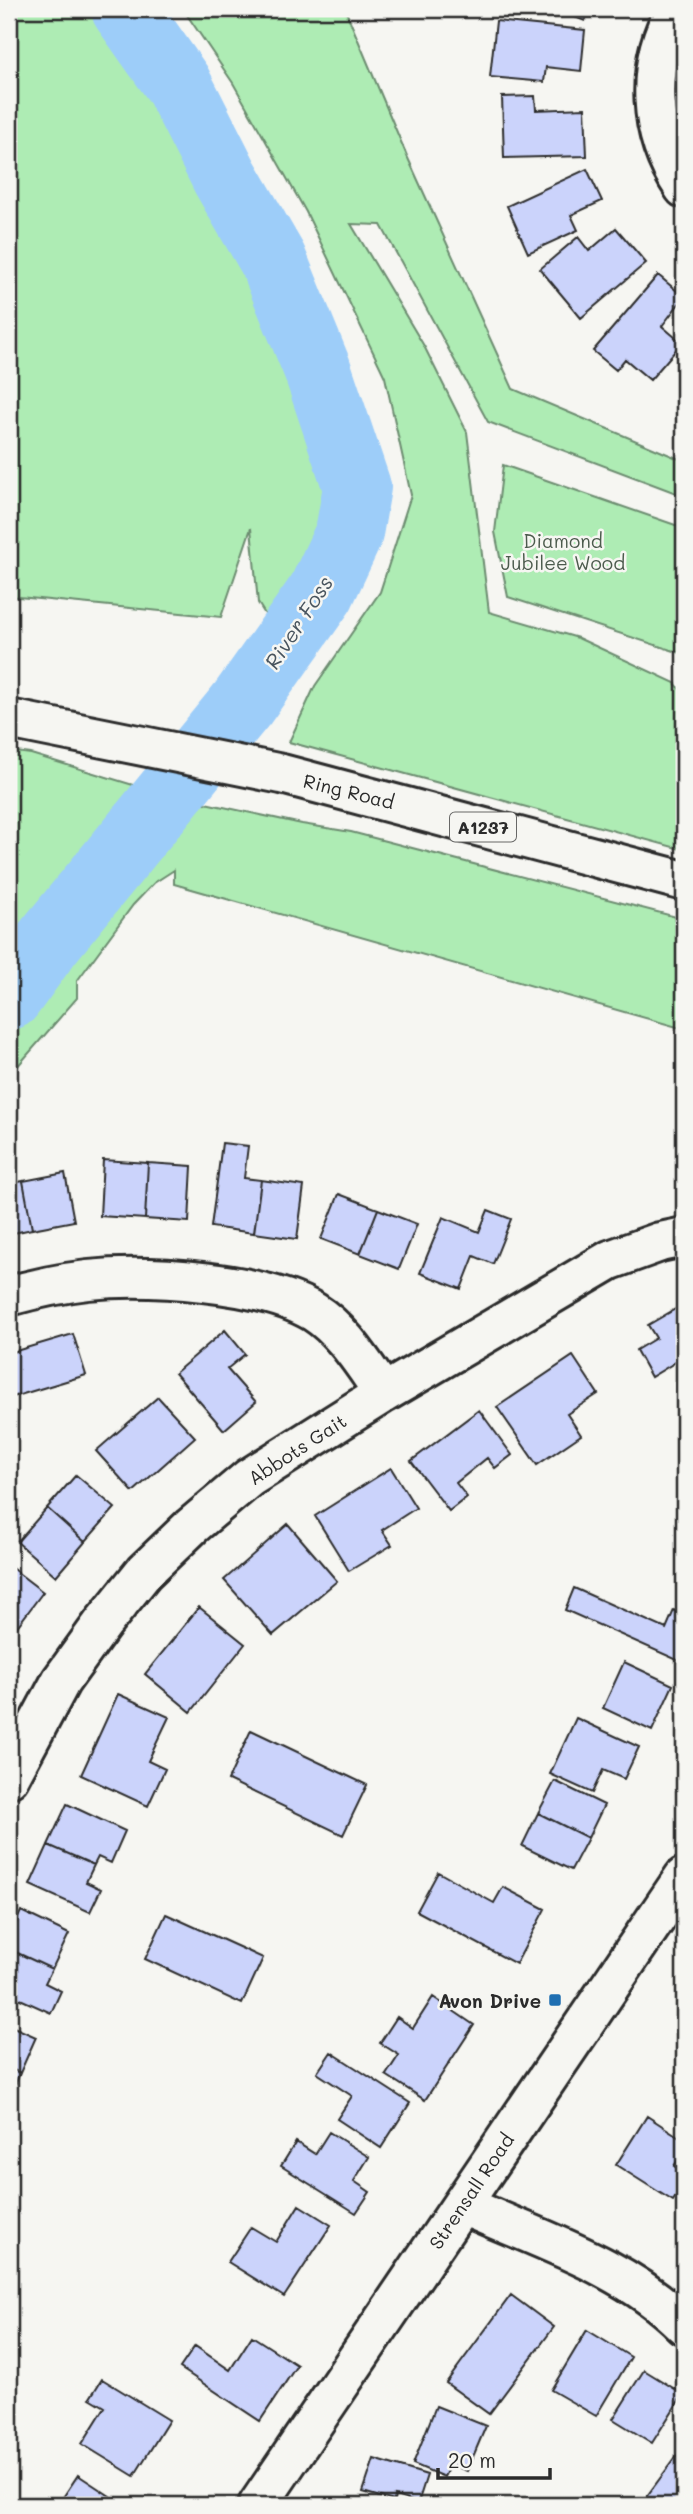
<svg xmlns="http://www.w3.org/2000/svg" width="693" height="2514" viewBox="0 0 693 2514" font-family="Mali,sans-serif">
  <rect width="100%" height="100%" fill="#f6f6f2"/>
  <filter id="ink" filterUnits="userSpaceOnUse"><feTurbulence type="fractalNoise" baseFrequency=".0143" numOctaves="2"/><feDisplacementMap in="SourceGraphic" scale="14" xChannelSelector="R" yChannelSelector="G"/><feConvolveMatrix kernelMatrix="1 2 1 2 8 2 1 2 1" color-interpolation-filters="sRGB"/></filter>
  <g filter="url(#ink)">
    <path fill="#aeecb4" stroke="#6c8c70" stroke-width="2" d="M9,9H93L130,59L172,131L234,249L317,439L330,495L319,554L273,627L258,603L251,528L221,617L9,596Z
      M183,9H345L407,156L513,389L684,461V496L488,422L381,225L351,224L424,346L467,432L489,612L578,638L675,683L684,694V850L289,742L315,686L380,592L411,495L385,377L306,212L233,83Z
      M503,465L684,528L683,654L508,597L495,532Z
      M9,751L31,754L153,791L9,965Z
      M182,798L302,824L351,832L684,919V1029L174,884V870L154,883L133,905L77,981V998L9,1076V1017L27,983L91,914L147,847Z"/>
    <path fill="#9dcdf9" stroke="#6f8ca7" stroke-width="2" d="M153,791L182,798L147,847L91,914L68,936L26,990L9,1019V965Z"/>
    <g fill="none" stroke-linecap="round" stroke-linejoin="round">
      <path stroke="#9dcdf9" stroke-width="68" d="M9,996L48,942L243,703L321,593L349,533L357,487L317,368L273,260L225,177L178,84L125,9"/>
    </g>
    <path fill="#cbd3fb" stroke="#2b2b2b" stroke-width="2" d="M554,9H590L585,21Z
      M496,21L585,30L581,71L546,67L544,82L490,77Z
      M535,96L536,110L585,108L587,156L504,158L502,97Z
      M587,169L602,201L571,215L578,230L528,253L507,206Z
      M616,228L646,263L581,318L540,269L578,237L589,251Z
      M658,275L684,297L662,326L682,343L650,380L625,359L616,370L593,351Z
      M222,1143L248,1146L244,1178L261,1180L254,1233L211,1227Z
      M103,1160L148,1163L145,1219L100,1216Z
      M148,1163L192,1166L189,1222L145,1219Z
      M65,1173L74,1221L32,1229L23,1181Z
      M261,1180L304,1186L297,1239L254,1233Z
      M23,1181L32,1229L9,1234V1184Z
      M339,1194L378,1209L360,1254L321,1239Z
      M378,1209L417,1224L399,1269L360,1254Z
      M488,1210L511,1219L493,1264L474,1256L461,1289L420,1273L443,1217L479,1232Z
      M684,1304V1357L651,1377L636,1350L656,1338L648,1325Z
      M225,1330L245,1354L227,1369L256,1402L224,1430L175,1373Z
      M73,1334L86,1375L13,1397L9,1384V1353Z
      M573,1356L598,1394L567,1414L581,1435L537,1465L497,1407Z
      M158,1397L195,1437L133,1492L96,1451Z
      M479,1410L512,1455L495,1468L487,1458L456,1483L467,1497L449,1511L411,1461Z
      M391,1468L416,1508L382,1530L392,1545L349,1571L315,1516Z
      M76,1475L115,1508L85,1542L47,1508Z
      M47,1508L85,1542L56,1576L17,1542Z
      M288,1524L337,1581L273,1635L224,1580Z
      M9,1566L43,1592L16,1628L9,1622Z
      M574,1588L666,1629L674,1610L684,1615V1663L565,1610Z
      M199,1607L245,1644L191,1712L145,1674Z
      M624,1662L673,1685L652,1731L603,1708Z
      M118,1694L169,1717L148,1761L165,1769L148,1806L81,1775Z
      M576,1718L639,1747L624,1779L603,1770L592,1793L550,1774Z
      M251,1730L367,1785L343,1835L228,1780Z
      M555,1781L604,1805L588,1838L538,1813Z
      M67,1804L125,1831L111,1863L98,1857L94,1865L48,1845Z
      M538,1813L588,1838L571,1870L522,1846Z
      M48,1845L94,1865L86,1882L101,1889L90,1912L30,1885Z
      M438,1872L494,1903L503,1887L545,1909L516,1964L417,1911Z
      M21,1911L69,1934L52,1969L9,1949V1939Z
      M166,1914L263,1958L242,2004L145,1959Z
      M9,1949L52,1969L45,1983L61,1991L51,2013L9,1994Z
      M433,1997L474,2025L425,2100L386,2075L399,2055L380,2043L397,2017L413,2028Z
      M9,2025L36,2037L20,2073L9,2068Z
      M331,2052L410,2103L381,2148L337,2119L352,2096L317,2073Z
      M9,2068L20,2073L9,2099Z
      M647,2116L684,2140V2151L674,2166L684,2173V2184L673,2201L616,2165Z
      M329,2132L369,2157L354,2181L370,2192L356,2213L281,2166L296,2142L315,2154Z
      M299,2205L331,2225L284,2297L228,2262L251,2227L276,2242Z
      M511,2295L554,2327L489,2414L446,2383Z
      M587,2330L631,2357L596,2416L551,2390Z
      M252,2336L297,2365L260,2421L180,2368L195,2346L230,2370Z
      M644,2370L683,2394L652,2443L613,2419Z
      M102,2379L169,2420L134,2476L82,2444L105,2407L90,2398Z
      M436,2406L486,2426L467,2471L450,2464L444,2477L413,2464Z
      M684,2446V2505H651L644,2500Z
      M374,2459L427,2475L418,2503L395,2496L394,2501L363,2492Z
      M78,2475L119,2502L117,2505H58Z"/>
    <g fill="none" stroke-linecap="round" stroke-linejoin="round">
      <defs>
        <path id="minor" d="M676,9C644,65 648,135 684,188
          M9,1296C34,1289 61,1283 88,1280C147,1274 263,1281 314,1312C344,1331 364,1366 384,1393
          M9,1778L61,1681L103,1623L144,1572L192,1526L249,1478L384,1393L610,1260L660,1242L684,1237
          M463,2205C537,2239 625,2265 684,2325
          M258,2505L684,1877"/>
        <path id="highway" d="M9,719L282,774L684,881"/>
      </defs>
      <use href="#minor" stroke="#2b2b2b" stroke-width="44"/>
      <use href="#highway" stroke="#2b2b2b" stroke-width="44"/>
      <use href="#minor" stroke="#f6f6f2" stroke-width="38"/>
      <use href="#highway" stroke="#f6f6f2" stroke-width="38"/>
    </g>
  </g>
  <rect fill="#1f6fb2" stroke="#f6f6f2" stroke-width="2.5" x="548" y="1993" width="14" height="14" rx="3.5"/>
  <g text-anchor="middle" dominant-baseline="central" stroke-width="5" stroke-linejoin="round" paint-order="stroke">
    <rect fill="#f6f6f2" stroke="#686867" stroke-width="2" x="450" y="812.5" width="66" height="29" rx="5"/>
    <g font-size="18" font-weight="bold" fill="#2b2b2b">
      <text x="483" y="827">A1237</text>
    </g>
    <g font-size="19" fill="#4c5b4d" stroke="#f6f6f2">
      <text x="563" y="540">Diamond<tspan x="563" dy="22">Jubilee Wood</tspan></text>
    </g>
    <g font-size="19" fill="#2b2b2b" stroke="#f6f6f2">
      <text transform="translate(349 791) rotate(14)">Ring Road</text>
      <text transform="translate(297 1449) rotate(-33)">Abbots Gait</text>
      <text transform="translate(471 2191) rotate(-56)">Strensall Road</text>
    </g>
    <g font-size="19" font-weight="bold" fill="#2b2b2b" stroke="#f6f6f2" text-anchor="end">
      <text x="541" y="2000">Avon Drive</text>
    </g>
    <g font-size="21" font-style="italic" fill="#48545e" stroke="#f6f6f2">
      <text transform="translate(298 622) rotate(-57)">River Foss</text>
    </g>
  </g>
  <rect width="693" height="2514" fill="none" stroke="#f6f6f2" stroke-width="35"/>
  <rect x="18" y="18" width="658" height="2479" fill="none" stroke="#2b2b2b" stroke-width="2.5" filter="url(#ink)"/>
  <path d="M438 2468v10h112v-10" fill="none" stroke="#2b2b2b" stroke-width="3.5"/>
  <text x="448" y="2468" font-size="21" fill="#2b2b2b" stroke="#f6f6f2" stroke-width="5" paint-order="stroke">20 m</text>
</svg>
